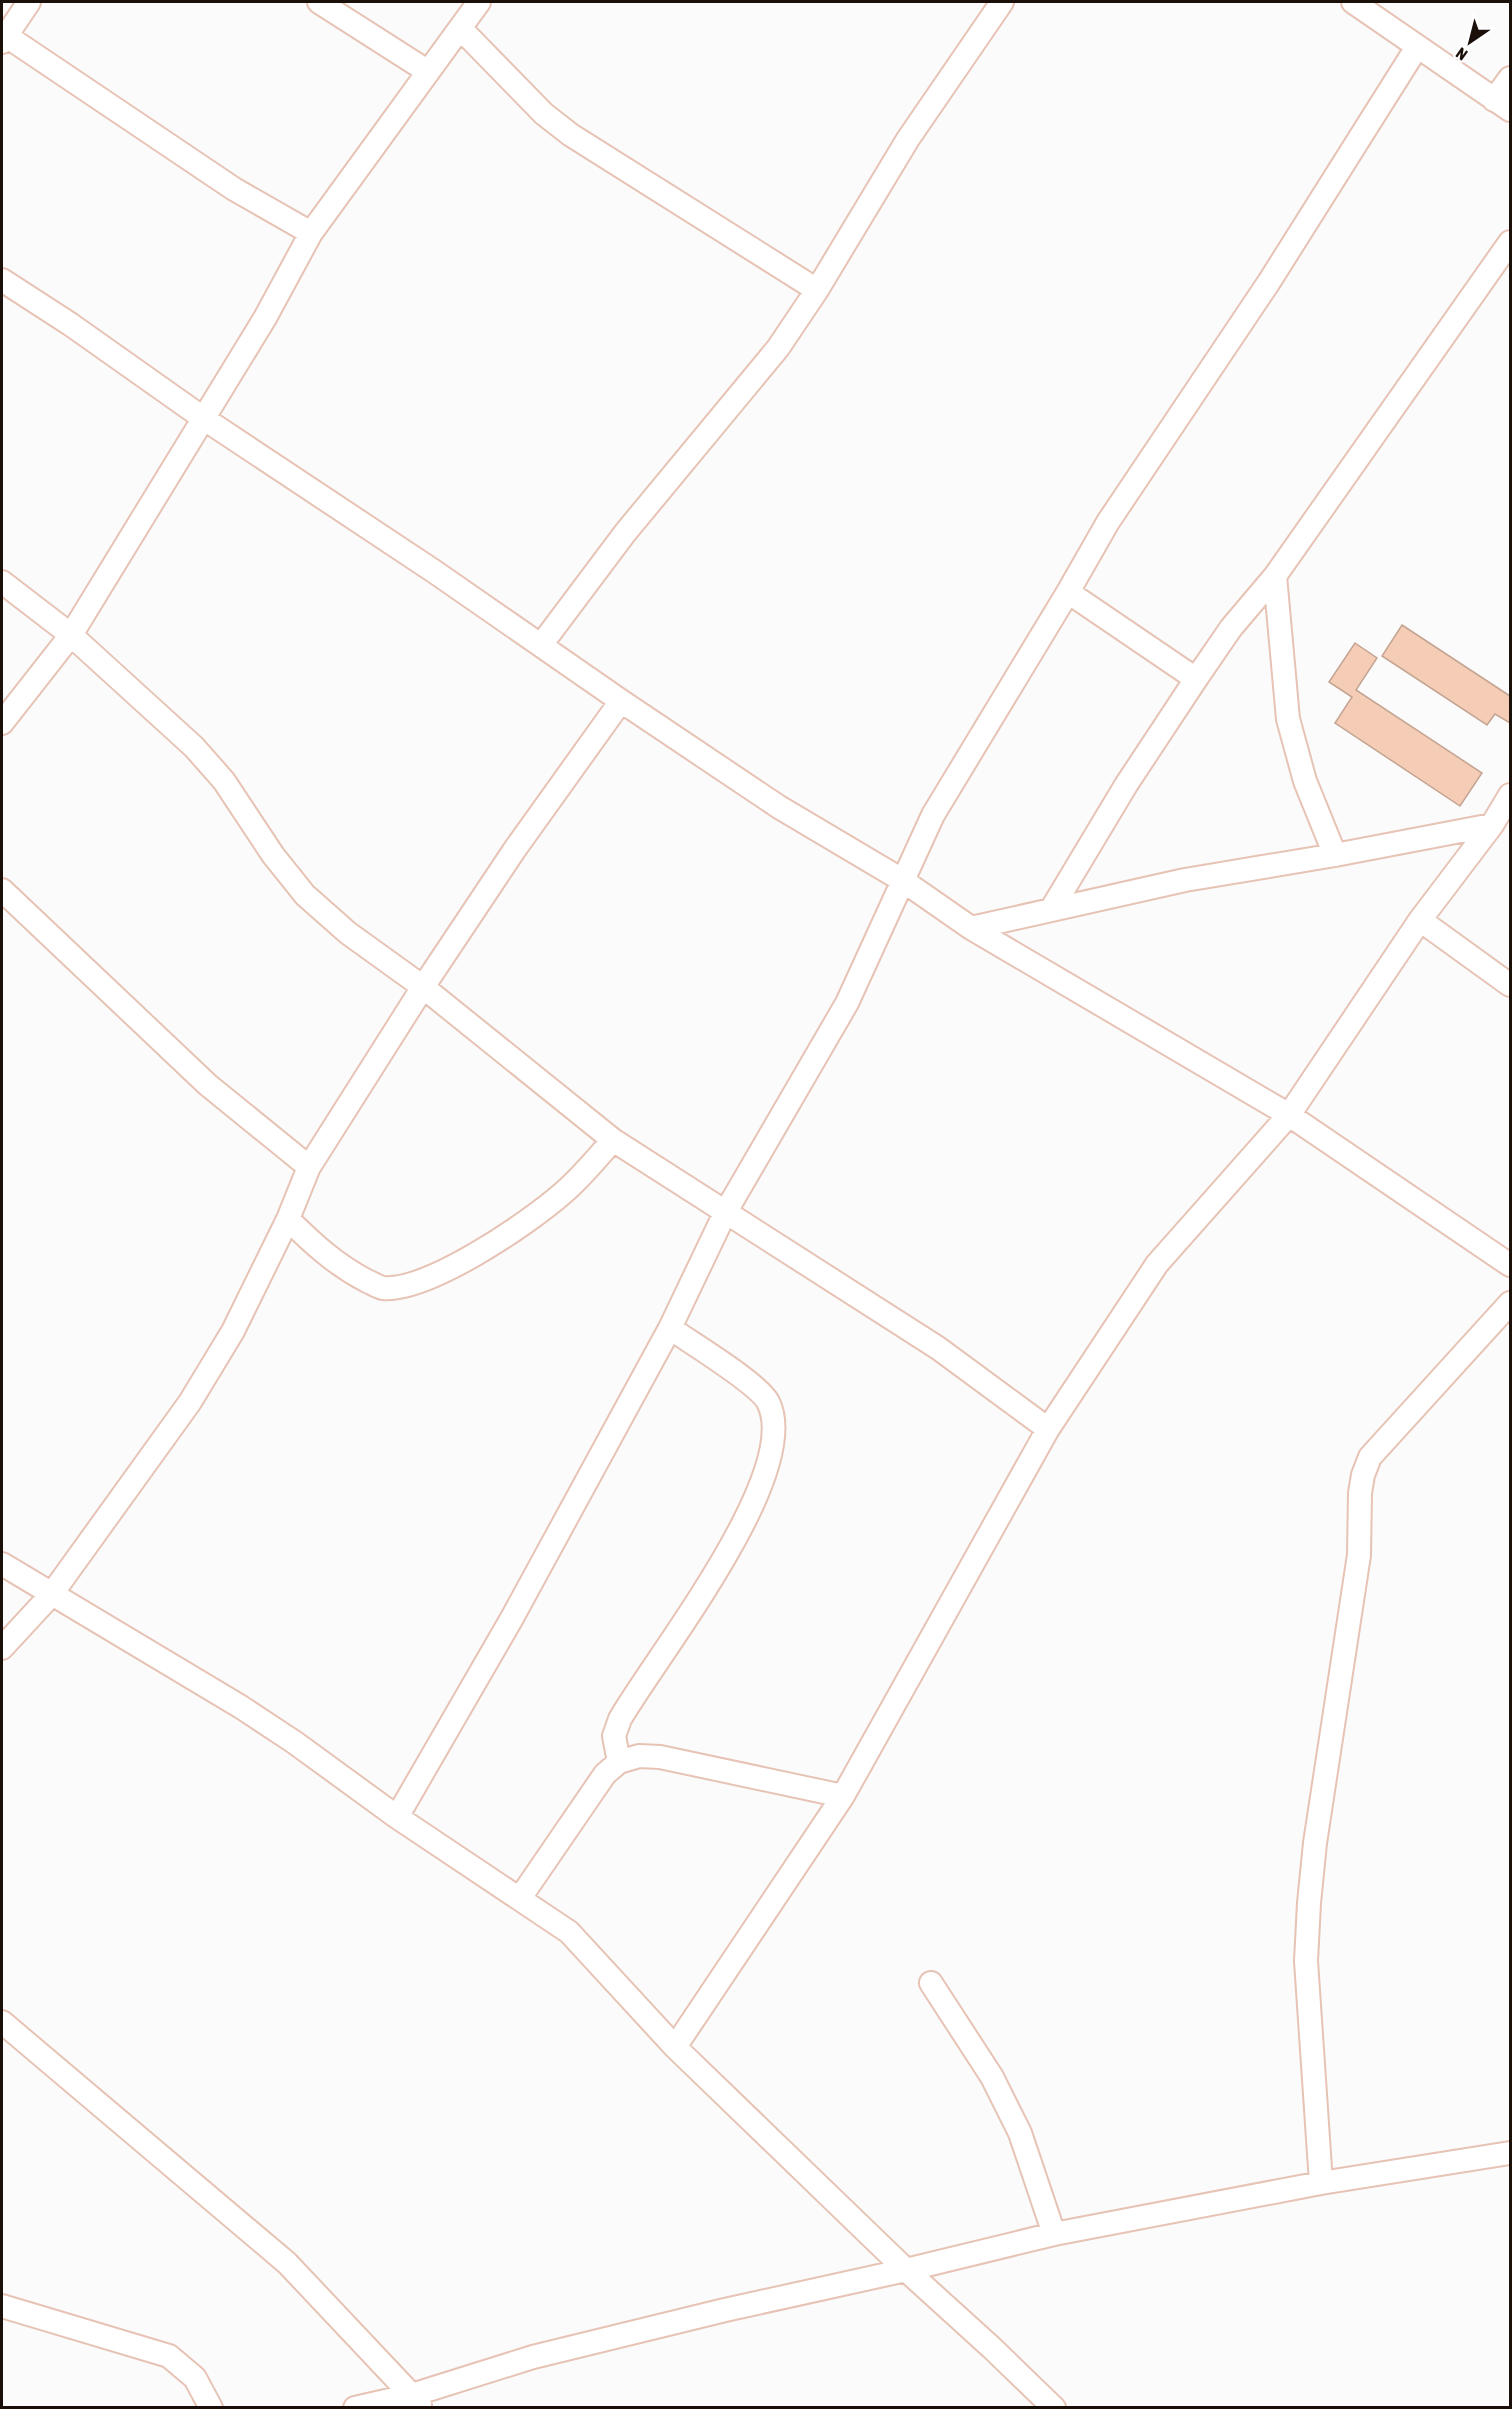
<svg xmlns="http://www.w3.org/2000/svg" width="1512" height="2409" viewBox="0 0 1512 2409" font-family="'Asap Condensed',sans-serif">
  <rect width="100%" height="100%" fill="#fbfbfb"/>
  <path fill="#f5ccb5" stroke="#c4a492" stroke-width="1.5" d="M1402,625L1510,696V723L1495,714L1487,725L1382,656Z
    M1355,643L1377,658L1356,690L1482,773L1460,806L1335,723L1352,697L1329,682Z"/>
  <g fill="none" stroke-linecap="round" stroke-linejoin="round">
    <defs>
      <path id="minor" d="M319,2L427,71
        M1353,2L1510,110
        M460,28L544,114L571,135L817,290
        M2,33L234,189L311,233
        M2,42L29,2
        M1494,100L1510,78
        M2,280L70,324L203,418L435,572L621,701L779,807L902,880L971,928L1289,1115L1510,1265
        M1275,576L1288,719L1305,781L1335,855
        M2,582L71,635L194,747L224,781L273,855L305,895L348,933L423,987L613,1140L938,1348L1048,1429
        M1068,592L1196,679
        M541,645L625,533L778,348L817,290L908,139L1002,2
        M2,723L71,635L265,318L311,233L479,2
        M2,890L208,1085L309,1167
        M1051,910L1126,785L1196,679L1231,628L1275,576L1510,242
        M1420,920L1510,985
        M971,928L1185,880L1335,855L1492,825
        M288,1219C312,1243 336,1265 367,1281C372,1283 378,1287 383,1288C428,1292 529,1223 563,1193C581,1178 597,1158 613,1140
        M2,1564L241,1707L294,1742L397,1817L569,1932L675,2047L906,2270L992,2348L1054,2408
        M2,1648L51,1595L190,1402L233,1331L288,1219L309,1167L423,987L515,849L621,701
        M619,1762L614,1736L620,1719C657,1655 804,1472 768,1402C758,1383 691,1343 670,1328
        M397,1817L512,1618L670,1328L725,1213L847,1003L933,815L1068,592L1108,522L1269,282L1417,47
        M520,1898L605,1774L619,1762L639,1756L660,1757L843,1796
        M931,1983L992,2077L1020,2133L1054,2234
        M2,2022L287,2263L420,2404
        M675,2047L843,1796L1048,1429L1157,1264L1289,1115L1420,920L1492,825L1510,795
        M1321,2183L1306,1961L1309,1903L1315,1843L1359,1555L1360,1493L1363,1475L1370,1457L1510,1303
        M2,2306L169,2356L195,2378L211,2408
        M355,2408L412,2395L533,2357L725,2310L906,2270L1054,2234L1321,2183L1510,2153"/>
    </defs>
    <use href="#minor" stroke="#e6c3b4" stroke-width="26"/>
    <use href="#minor" stroke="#fff" stroke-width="22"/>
  </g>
  <rect width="1512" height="2409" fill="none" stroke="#1b0f0a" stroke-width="6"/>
  <g transform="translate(1470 42) rotate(215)" stroke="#ffffff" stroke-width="4.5" paint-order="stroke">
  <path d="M0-4.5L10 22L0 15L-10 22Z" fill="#1b0f0a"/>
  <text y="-9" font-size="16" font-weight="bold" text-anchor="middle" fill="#1b0f0a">N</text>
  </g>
</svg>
